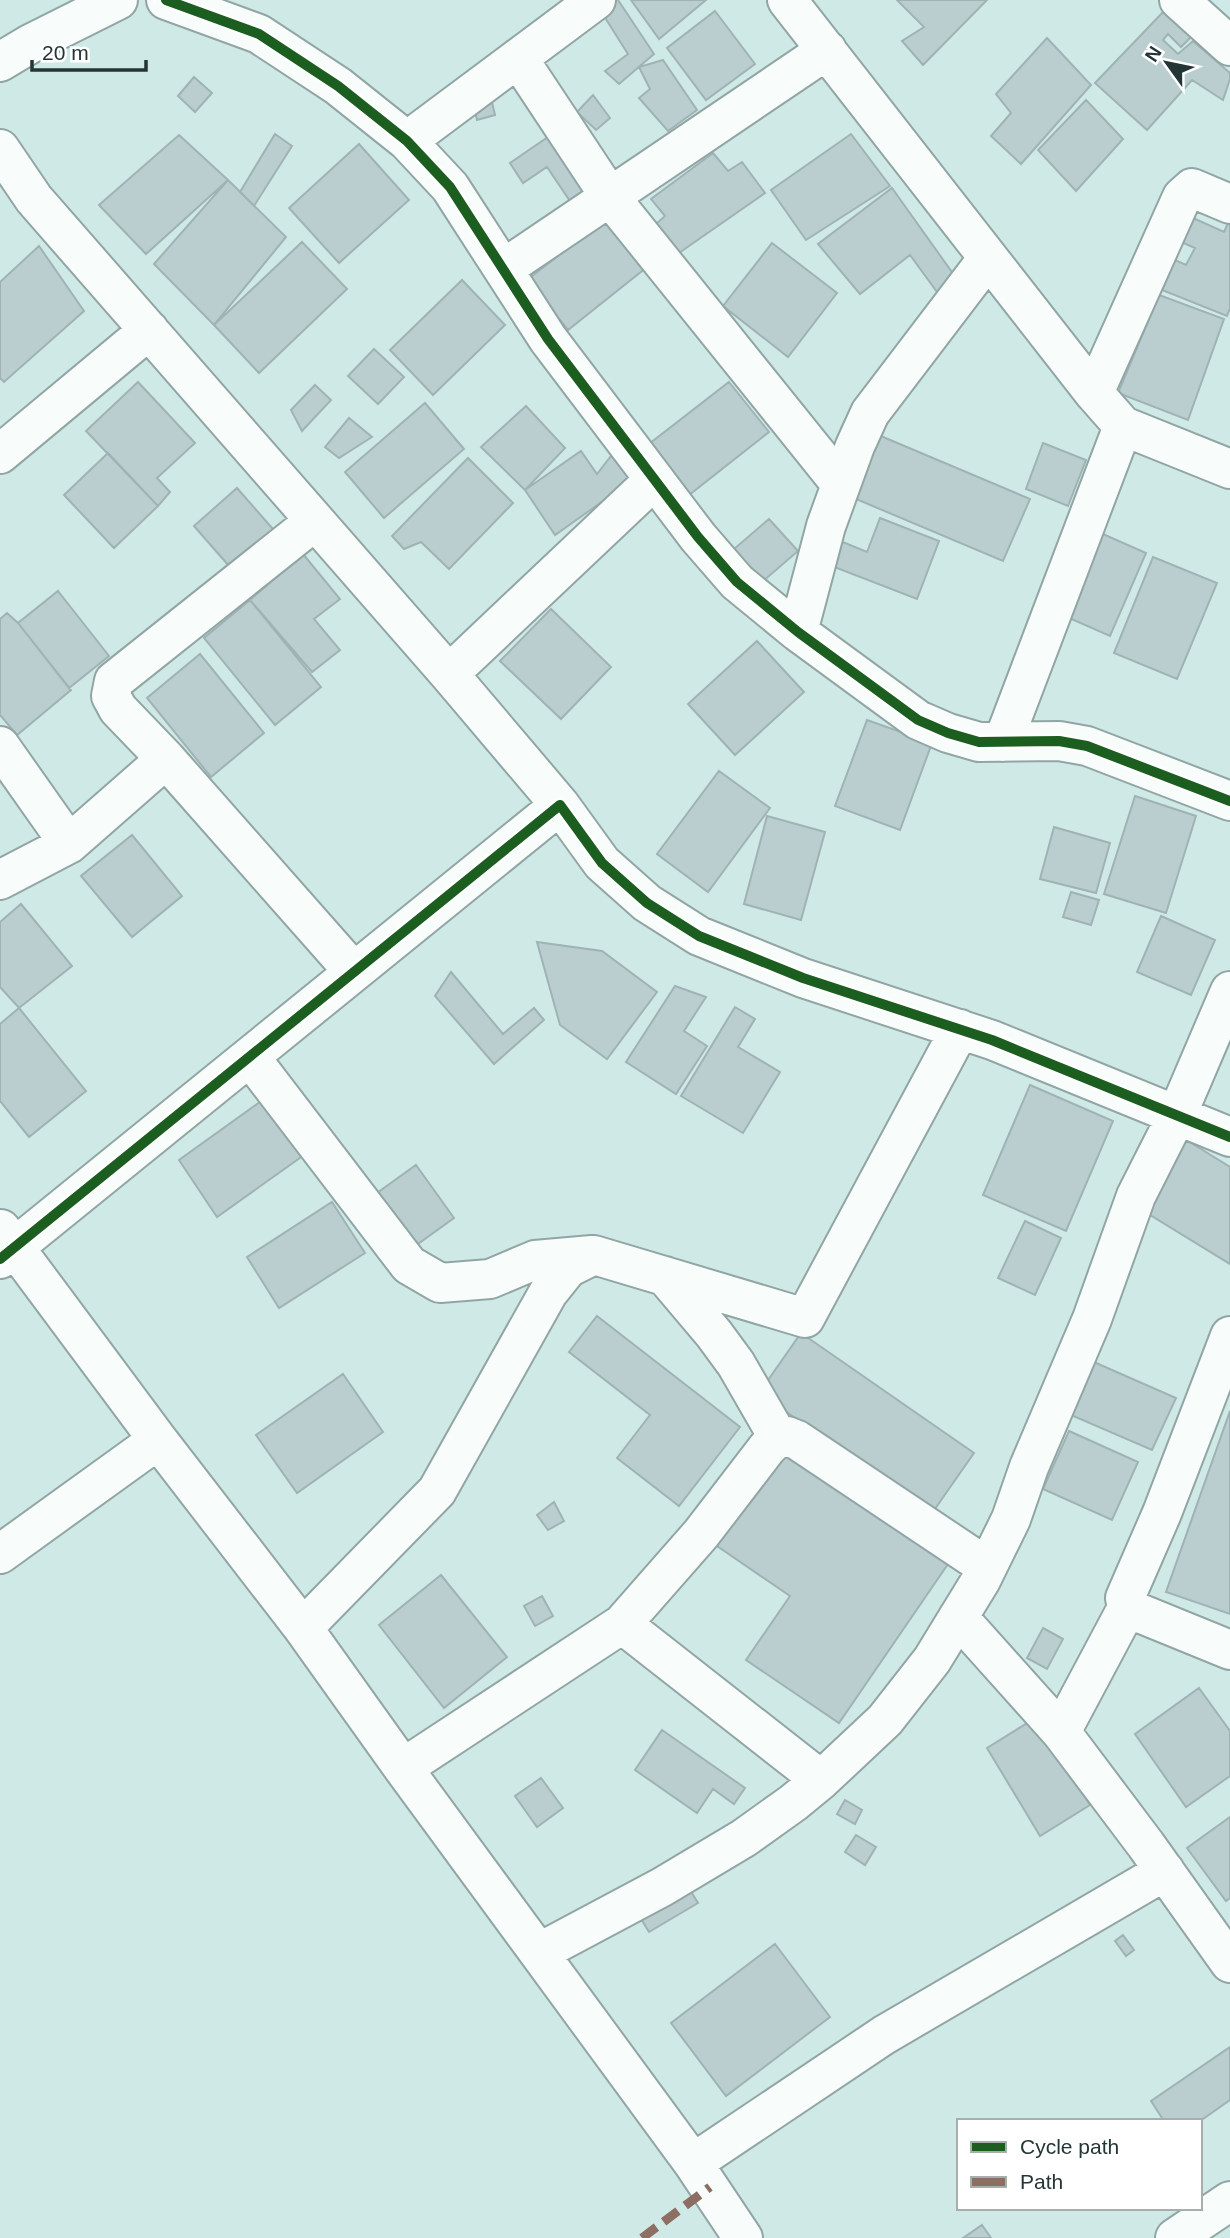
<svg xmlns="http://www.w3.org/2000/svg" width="1230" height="2238" viewBox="0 0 1230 2238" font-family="Arial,sans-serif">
  <rect width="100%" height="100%" fill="#cfe9e7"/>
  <path fill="#baced0" stroke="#9fb3b4" stroke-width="2" d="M615,0H618L654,54L619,84L605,71L628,54L602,13Z
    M631,0H706L659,39Z
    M897,0H987L923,65L902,41L924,27Z
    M1165,10L1193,35L1181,47L1168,34L1163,40L1178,54L1193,41L1230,73V79L1223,100L1192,80L1147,130L1095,83Z
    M715,11L755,64L706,100L667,48Z
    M1047,38L1091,85L1021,164L991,136L1011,113L996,94Z
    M663,60L697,110L668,131L639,98L650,89L639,67Z
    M194,77L212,93L195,112L178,96Z
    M593,95L610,118L596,130L577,112Z
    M491,98L495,115L477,120L473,103Z
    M1086,100L1123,139L1076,191L1038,150Z
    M275,134L292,146L254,206L240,192Z
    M851,134L890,186L806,240L771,190Z
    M179,135L228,180L146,254L99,205Z
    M551,135L590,192L572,204L547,167L523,183L510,163Z
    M359,144L409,200L339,263L289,208Z
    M713,153L728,171L742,162L765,193L679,253L656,224L665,216L651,199Z
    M228,180L286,237L214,325L154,264Z
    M892,188L954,275L937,292L910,255L860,294L818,244Z
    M608,217L647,267L568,330L527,280Z
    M1193,218L1224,232L1230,219V308L1227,316L1162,290L1175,260L1186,265L1195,248L1181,242Z
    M302,242L347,289L259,373L214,325Z
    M772,243L837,293L788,357L723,306Z
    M39,246L84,311L4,382L0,378V282Z
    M462,280L505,325L433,395L390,350Z
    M1159,295L1224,319L1188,420L1118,393Z
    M374,349L404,377L378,404L348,376Z
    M138,382L195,443L157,478L170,492L158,506L86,431Z
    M729,382L769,432L689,495L649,444Z
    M315,385L331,400L302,431L291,410Z
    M425,403L464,449L384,518L345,472Z
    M526,406L565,448L525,490L481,447Z
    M349,418L372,437L339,458L325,447Z
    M876,434L1030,499L1003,561L849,496Z
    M1043,443L1086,460L1068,506L1026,489Z
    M581,451L597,474L611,456L637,477L555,535L525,490Z
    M108,453L158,506L114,548L64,495Z
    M468,458L513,503L449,569L421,542L404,549L392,536Z
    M237,488L279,536L236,574L194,526Z
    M880,518L939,541L917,599L829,565L838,540L867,552Z
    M769,519L798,551L762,582L734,549Z
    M1096,531L1146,553L1110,636L1060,614Z
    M303,554L340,599L314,619L340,650L312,672L250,600Z
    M1153,557L1217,583L1177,679L1114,653Z
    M58,591L109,656L69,688L18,623Z
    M250,600L321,687L275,725L204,638Z
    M551,609L611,667L561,719L500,661Z
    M7,613L18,623L71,690L17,735L0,715V619Z
    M757,641L804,692L735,755L688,704Z
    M200,654L264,733L211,777L147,698Z
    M867,720L932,743L900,830L835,806Z
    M719,771L770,808L708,892L657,854Z
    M1135,796L1196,816L1166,913L1104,894Z
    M767,816L825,832L801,920L744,904Z
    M1054,827L1110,843L1096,893L1040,879Z
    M132,835L182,896L132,937L81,876Z
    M1071,892L1099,900L1091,925L1063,917Z
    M21,904L72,966L19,1008L0,987V922Z
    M1161,916L1215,940L1191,995L1137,972Z
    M537,942L602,951L657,992L607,1059L560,1025Z
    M451,972L503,1034L534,1008L544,1020L494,1064L435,996Z
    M675,986L706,997L684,1031L707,1046L676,1094L626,1062Z
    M735,1007L755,1019L738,1047L780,1072L743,1133L681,1096Z
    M19,1008L86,1091L29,1137L0,1101V1024Z
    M1030,1085L1113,1121L1066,1231L983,1195Z
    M264,1099L304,1155L217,1217L179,1160Z
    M1180,1136L1230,1167V1264L1137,1207Z
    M416,1165L454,1218L415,1246L377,1193Z
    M332,1202L365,1253L279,1308L247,1257Z
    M1025,1221L1061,1238L1035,1295L998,1278Z
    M597,1316L740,1427L679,1506L617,1458L650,1415L569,1352Z
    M801,1333L974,1453L932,1513L759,1393Z
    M1087,1359L1176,1398L1152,1450L1064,1412Z
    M343,1374L383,1432L297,1493L256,1435Z
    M1230,1411V1614L1166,1592Z
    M1069,1431L1138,1462L1112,1520L1043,1489Z
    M781,1451L948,1564L839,1723L746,1660L790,1596L717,1546Z
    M554,1502L564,1521L548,1530L537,1515Z
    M441,1575L507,1657L444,1708L379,1625Z
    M542,1596L553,1616L535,1626L524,1606Z
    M1043,1628L1063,1639L1047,1669L1027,1658Z
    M1199,1688L1230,1731V1776L1186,1807L1135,1734Z
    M1037,1717L1090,1805L1040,1836L987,1748Z
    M662,1730L745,1788L734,1804L713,1789L697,1813L635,1770Z
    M541,1778L563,1808L537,1827L515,1796Z
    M845,1800L862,1810L855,1824L837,1814Z
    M1230,1817V1898L1226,1901L1187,1848Z
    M856,1835L876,1847L865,1865L845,1852Z
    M687,1885L698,1903L649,1932L638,1914Z
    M1123,1935L1134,1950L1126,1956L1115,1941Z
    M775,1944L830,2017L726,2096L671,2023Z
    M1230,2047V2100L1200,2121H1164L1151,2101Z
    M982,2225L991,2238H963Z"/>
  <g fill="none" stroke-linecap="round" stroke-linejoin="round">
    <defs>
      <path id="street" d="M166,0L259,34L338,86L407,141L450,187L548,339L698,537L737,582L798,632L918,720L948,733L979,742L1059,741L1087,746L1230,801
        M787,0L1094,393L1123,426L1230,469
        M1179,0L1230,46
        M518,58L610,197L840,483
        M0,62L30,44L118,0
        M407,141L596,0
        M0,149L34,199L449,674L560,805
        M503,269L827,50
        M1094,393L1182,197L1192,188L1230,204
        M0,454L149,330
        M315,521L114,681L111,696L118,709L166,759L354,972
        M798,632L826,526L855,446L870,413L988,258
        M449,674L654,480
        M1003,742L1123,426
        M0,746L69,844
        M0,880L69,844L166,759
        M250,1057L409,1265L440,1283L490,1279L535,1260L592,1255
        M1,1229L158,1440L303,1628L403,1768L693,2163L743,2238
        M0,1259L560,805L602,863L647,903L699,936L803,978L992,1040L1230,1137
        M665,1276L714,1334L736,1364L778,1437
        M0,1554L158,1440
        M1127,1608L1230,1650
        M958,1617L1061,1732L1146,1845L1230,1963
        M622,1624L821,1780
        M303,1628L437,1491L548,1293L568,1268L594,1255L805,1318L960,1029
        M1061,1732L1127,1608L1125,1598L1162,1513L1230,1336
        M403,1768L622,1624L701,1534L767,1448L778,1437L787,1436L797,1440L987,1567
        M540,1952L662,1887L744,1838L793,1803L821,1780L885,1720L932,1660L981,1580L1011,1519L1029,1467L1092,1319L1136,1196L1177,1115L1230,991
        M693,2163L884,2035L1165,1871"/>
      <path id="secondary" d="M1175,2238L1230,2201"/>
    </defs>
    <use href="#street" stroke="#91a6a4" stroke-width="42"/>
    <use href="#secondary" stroke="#91a6a4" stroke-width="42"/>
    <use href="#street" stroke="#f8fcfb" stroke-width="38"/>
    <use href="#secondary" stroke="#f8fcfb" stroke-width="38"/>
    <path stroke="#8d6e63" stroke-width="9" stroke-dasharray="18 9" stroke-linecap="butt" d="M642,2238L710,2187"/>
    <defs>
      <path id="cycleway" d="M166,0L259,34L338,86L407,141L450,187L548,339L698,537L737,582L798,632L918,720L948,733L979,742L1059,741L1087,746L1230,801
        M0,1259L560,805L602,863L647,903L699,936L803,978L992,1040L1230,1137"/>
    </defs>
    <use href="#cycleway" stroke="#fff" stroke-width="15"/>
    <use href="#cycleway" stroke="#1b5e20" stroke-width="10"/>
  </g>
  <rect x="957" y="2119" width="245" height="91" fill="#ffffff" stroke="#a7aeae" stroke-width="2"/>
  <rect x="971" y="2142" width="35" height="10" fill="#1b5e20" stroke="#a7aeae" stroke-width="2"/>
  <text x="1020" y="2154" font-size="21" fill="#233534">Cycle path</text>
  <rect x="971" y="2177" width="35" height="10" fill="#8d6e63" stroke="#a7aeae" stroke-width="2"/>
  <text x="1020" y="2189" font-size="21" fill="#233534">Path</text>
  <g transform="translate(1167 63) rotate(303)" stroke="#ffffff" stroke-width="5" paint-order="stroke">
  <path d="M0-5L12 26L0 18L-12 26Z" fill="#233534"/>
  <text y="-10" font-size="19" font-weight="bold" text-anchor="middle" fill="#233534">N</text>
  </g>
  <path d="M32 60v10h114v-10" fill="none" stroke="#233534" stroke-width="3.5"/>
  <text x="42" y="60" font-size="21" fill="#233534" stroke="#ffffff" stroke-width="5" paint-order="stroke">20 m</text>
</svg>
